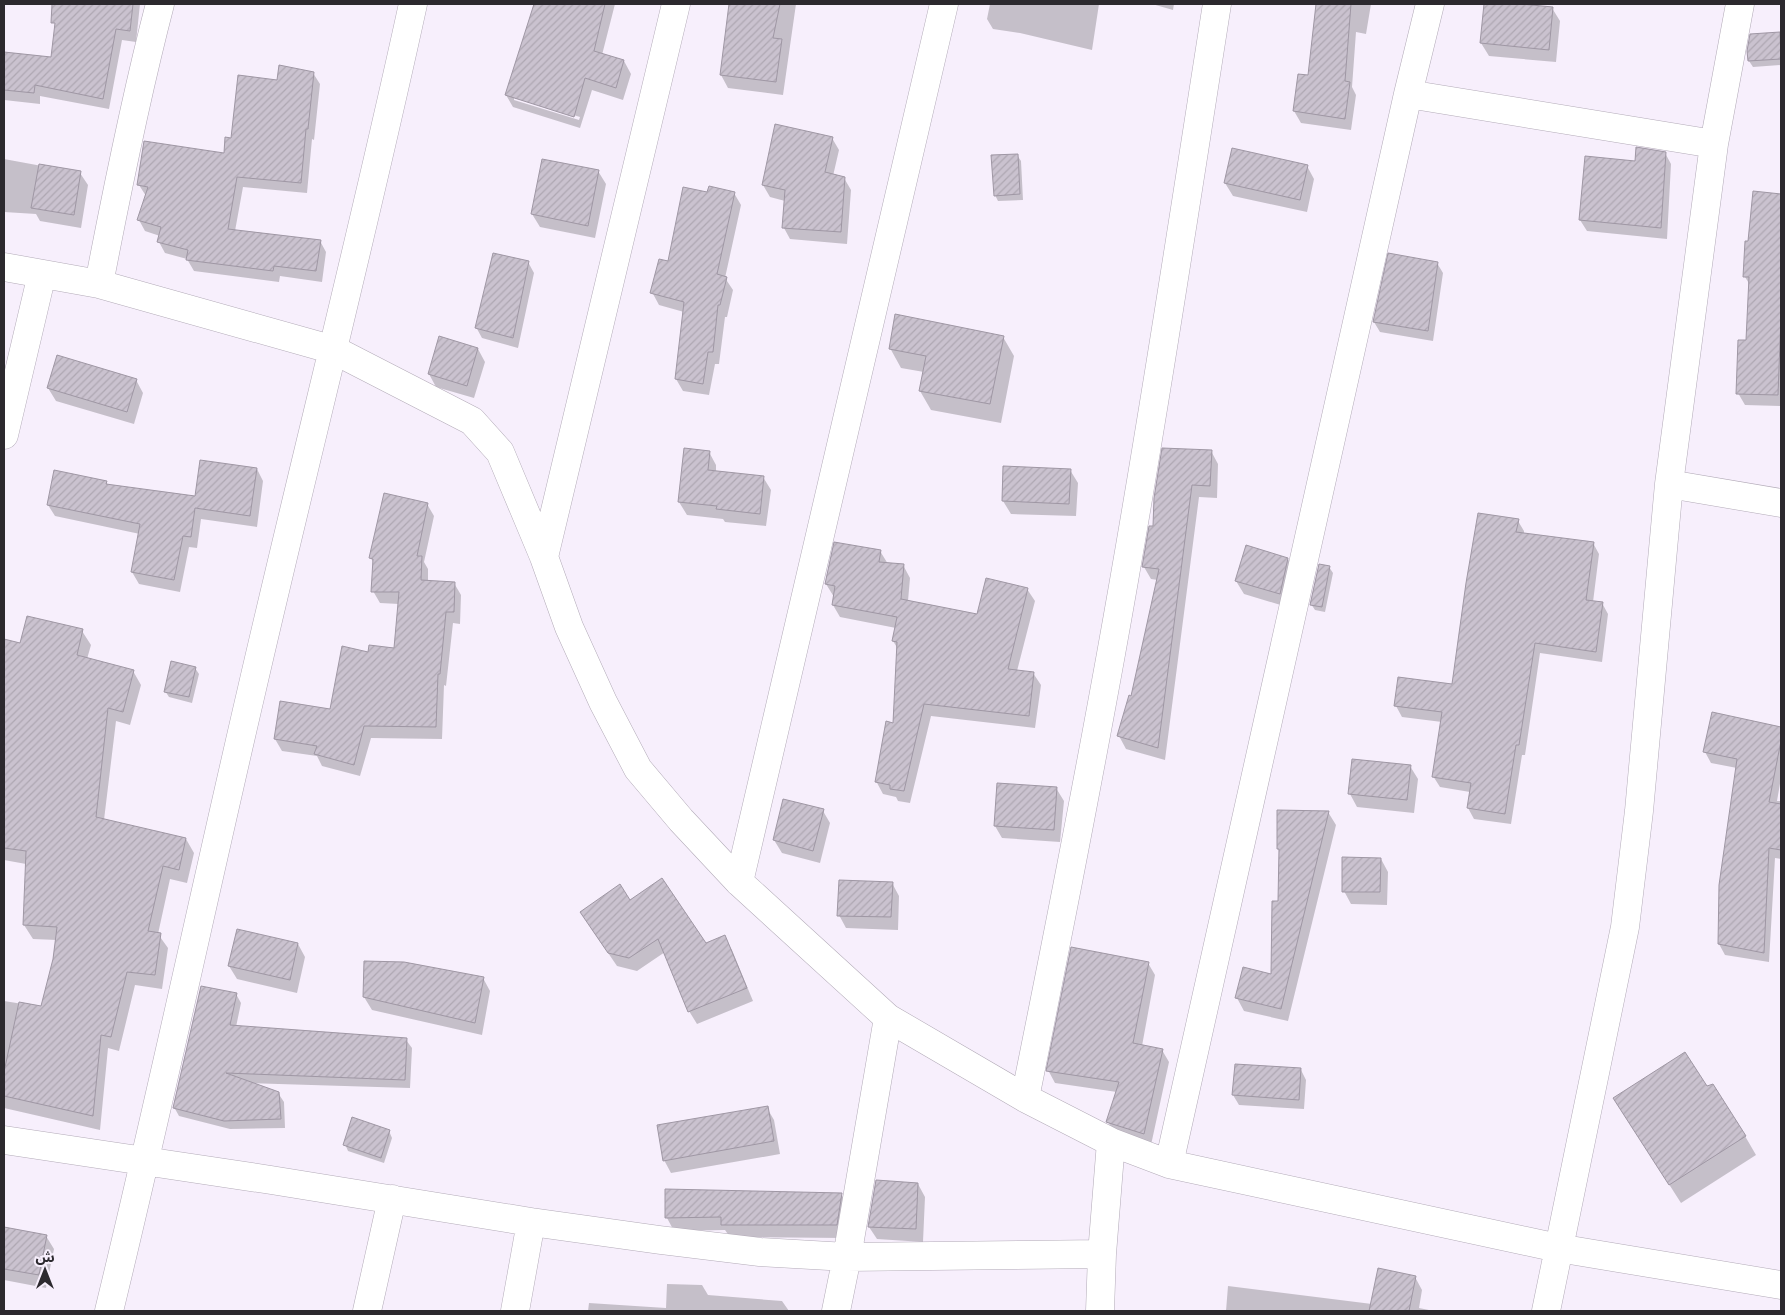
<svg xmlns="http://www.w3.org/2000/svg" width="1785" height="1315" viewBox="0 0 1785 1315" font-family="Montserrat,'Noto Sans Arabic',sans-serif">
  <defs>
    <pattern id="building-hatch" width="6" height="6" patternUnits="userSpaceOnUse" patternTransform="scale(1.25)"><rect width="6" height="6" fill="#cac2cf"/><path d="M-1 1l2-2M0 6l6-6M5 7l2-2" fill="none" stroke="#aea7b2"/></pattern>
  </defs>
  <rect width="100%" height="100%" fill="#f7effc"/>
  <path fill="#0003" fill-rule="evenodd" d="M58,4H140L136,42L122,40L109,109L40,96V104L4,100V54L53,58Z
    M534,4H615L602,55L624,61L631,74L623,100L592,90L580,128L513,107L506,95ZM514,97L580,117L579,120L514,100Z
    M731,4H796L783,95L728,88L721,75Z
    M990,4H1099L1092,50L1020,33L993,29L987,19Z
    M1152,4H1174L1173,10Z
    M1317,4H1371L1366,34L1356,32L1352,87L1356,95L1351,130L1301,123L1294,111L1309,77Z
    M1552,8L1560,21L1556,62L1489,56L1481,43Z
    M1780,33L1781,36V65L1753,67L1749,61L1748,51Z
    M313,73L320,84L314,140L312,139L307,193L243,187L235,231L320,241L326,252L322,282L280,276L279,282L194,271L187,259L165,253L159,242L160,236L145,231L139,220L146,196L139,185L225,155L232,139L278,81Z
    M776,126L832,138L839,150L833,176L844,178L851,190L847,244L790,239L784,228L785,201L770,197L763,185Z
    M1665,153L1671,164L1667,239L1587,231L1580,220L1586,158L1636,162Z
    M1017,155L1021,161L1023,200L998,201L995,195Z
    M4,159L80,173L88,185L81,228L40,221L36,214L4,212Z
    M1307,166L1314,179L1307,212L1233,196L1225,183Z
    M598,171L606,184L595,238L540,227L532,214Z
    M1754,192L1781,195V406L1745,405L1738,393L1747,342L1750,285L1745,277Z
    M734,193L741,205L725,278L733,290L727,317H725L719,364H715L709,395L683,391L676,379L684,312L659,305L652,292L669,263Z
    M528,262L534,273L518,348L482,338L476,327Z
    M1437,263L1443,273L1433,341L1380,332L1374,322Z
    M1003,337L1014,356L1001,423L931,410L920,391L924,372L901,368L890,348Z
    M440,338L478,349L485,362L474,398L436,387L429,374Z
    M136,380L143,393L134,424L56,401L48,388Z
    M1211,451L1218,464L1217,498L1199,497L1165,760L1126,749L1119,736L1132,698L1158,580L1151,579L1144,567Z
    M709,452L716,465V472L763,477L771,490L766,526L725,522L723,519L687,515L679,502Z
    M257,469L263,481L257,527L201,519L197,548L189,547L180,592L139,584L132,572L140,534L55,516L48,505L106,482L108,485L196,497Z
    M1070,470L1078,483L1076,516L1011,514L1003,501Z
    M427,504L434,516L424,562L428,569V582L454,583L461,595L460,624L453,623L446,686L444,685L442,739L371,738L360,776L322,766L317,756L282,751L275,739L281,703L331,711L369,653L395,649L399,604L380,603L373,591L374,564L371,558Z
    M1518,521L1524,531V534L1593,543L1599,554L1593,602L1602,603L1608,614L1602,662L1540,653L1525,755H1522L1511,824L1474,819L1468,808L1470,792L1440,787L1433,776L1442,722L1402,717L1396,706L1454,686Z
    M880,551L888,564L903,565L910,578L908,601L978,615L1027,589L1035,601L1017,671L1033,673L1041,685L1035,728L931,716L910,803L898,801L896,797L883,794L876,781L894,724L898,649L893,641L896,628L840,617L833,605L834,597L826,584Z
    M1288,559L1295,572L1287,607L1244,594L1236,581Z
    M1329,567L1333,573L1325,612L1315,610L1311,604Z
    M82,631L91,645L87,659L133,671L141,685L130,725L116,721L104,820L186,839L194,853L187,883L170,879L158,934L168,948L162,989L135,985L119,1051L108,1048L100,1130L4,1108V1001L42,1007L54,959L57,940L33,939L24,925L26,864L4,860V641L21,645Z
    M195,668L199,674L192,703L169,697L165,691Z
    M1713,714L1781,728V778L1777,801H1781V859L1775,858L1769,962L1725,955L1719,944L1737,768L1711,763L1705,752Z
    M1410,766L1418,779L1414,813L1357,807L1350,794Z
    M1056,788L1064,801L1060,842L1002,838L995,826Z
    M823,811L830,823L820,863L782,853L774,840Z
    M1328,812L1336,825L1288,1021L1244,1011L1237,998L1272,976L1280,902V852L1278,849Z
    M1381,859L1388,872L1387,905L1351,904L1344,891Z
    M892,883L899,896L898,930L846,928L839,915Z
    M630,901L706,944L724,937L732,950L753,1001L697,1024L689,1011L665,952L637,971L617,966L589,925Z
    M298,944L305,957L297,993L237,979L229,966Z
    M1148,963L1155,975L1142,1046L1162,1050L1169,1062L1151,1145L1115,1134L1108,1122L1117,1092L1055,1083L1048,1070Z
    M483,978L490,991L482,1035L372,1010L364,997Z
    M236,994L241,1003L236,1027L406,1040L412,1048L410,1088L250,1083L278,1093L284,1102L285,1128L230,1129L179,1116L174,1107Z
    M1236,1065L1301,1070L1306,1080L1304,1109L1239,1105L1233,1095Z
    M1707,1088L1745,1136L1756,1155L1681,1203L1626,1117Z
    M767,1108L774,1120L780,1154L671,1173L664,1160Z
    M389,1131L392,1138L384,1163L348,1151L345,1144Z
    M918,1184L925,1197L923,1242L877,1239L869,1227Z
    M666,1190L841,1194L849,1207L844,1238L730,1237L725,1230L674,1231L667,1218Z
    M4,1228L46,1236L54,1249L46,1288L4,1280Z
    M1415,1277L1422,1290L1419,1308L1434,1311H1226L1228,1286L1372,1304Z
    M667,1284L702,1285L708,1295L782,1301L789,1311H588L589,1303L666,1308Z"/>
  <path fill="url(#building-hatch)" stroke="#9f97a4" d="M52,4H133L130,31L116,29L103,99L35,85L34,93L4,90V52L51,57L55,23H51Z
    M534,4H605L594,51L624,60L616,88L585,78L574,117L505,95Z
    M729,4H780L773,38L782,39L776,82L720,75Z
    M1316,4H1351L1345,81L1350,82L1345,119L1293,111L1298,74L1308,75Z
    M1484,4H1521L1553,7L1549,50L1480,43Z
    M1780,32L1781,59L1748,61L1747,51L1750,34Z
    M279,65L314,72L308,129H306L301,183L237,177L228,229L321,240L316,271L274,266L273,271L186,260L188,250L157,242L161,227L137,220L148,187L137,185L144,141L224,153L225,137L231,138L238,75L277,80Z
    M775,124L833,137L825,172L845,177L841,232L782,228L785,190L762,185Z
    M1636,147L1666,152L1661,228L1579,220L1585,156L1635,161Z
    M1232,148L1308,165L1300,200L1224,183Z
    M1018,154L1020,194L994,196L991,155Z
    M542,159L599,170L588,226L531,214Z
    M39,164L81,171L74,215L31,208Z
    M709,186L735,192L717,274L727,277L720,305H718L713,352H708L703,384L675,379L684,302L650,293L659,259L668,261L683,187L707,192Z
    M1753,191L1781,194V316L1778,395L1736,394L1738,340H1746L1749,277H1743L1745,241H1748Z
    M493,253L529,261L513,338L475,328Z
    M1388,253L1438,262L1428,331L1373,322Z
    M895,314L1004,336L990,404L919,391L926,356L889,349Z
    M439,336L478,348L467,386L428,374Z
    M57,355L137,379L127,412L47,388Z
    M684,448L710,451L708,470L764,476L760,514L716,509L717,506L678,502Z
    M1162,448L1212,450L1210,486L1192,485L1158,748L1117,736L1129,695L1131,696L1159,569L1142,567L1149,526H1153L1154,498Z
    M200,460L257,468L250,516L195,508L191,537L183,536L174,580L131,572L140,524L47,505L54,470L107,481L106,484L195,496Z
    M1003,466L1071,469L1069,504L1002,501Z
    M384,493L428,503L417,556H422L421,580L455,582L454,612H446L440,674H438L436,727L364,726L354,765L314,754L317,746L274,739L280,701L330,709L342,646L368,652L369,645L394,648L399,592H371L373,559L369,558Z
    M1478,513L1519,519L1516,532L1594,542L1586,600L1603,602L1596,652L1535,643L1519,745H1516L1505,814L1467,808L1471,783L1432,777L1442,712L1394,706L1398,677L1452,684L1466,583Z
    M834,542L881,550L879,562L904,564L901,599L977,614L986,578L1028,588L1008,669L1034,672L1029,716L924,704L904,791L890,789V785L875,782L886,721L893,723L897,642L892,641L897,617L832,605L835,586L825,584Z
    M1246,545L1288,558L1280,594L1235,581Z
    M1319,564L1330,566L1322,607L1310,605Z
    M27,616L83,629L77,655L134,670L123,712L108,708L96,817L186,838L179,870L163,866L148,931L161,933L155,975L127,972L111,1037L101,1035L93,1116L4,1096V1072L19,1002L41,1006L53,959L57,927L23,925L26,851L4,848V639L20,643Z
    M171,661L196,667L189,697L164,692Z
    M1712,712L1781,727V741L1769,802L1781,804V850L1769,848L1764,953L1718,944L1719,885L1737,759L1703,752Z
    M1352,759L1411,765L1407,800L1348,794Z
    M997,783L1057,787L1054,830L994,826Z
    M783,799L824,809L813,851L773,840Z
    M1277,810L1329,811L1281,1009L1235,998L1243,967L1271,974L1272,901H1278L1279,849H1277Z
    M1342,857L1381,858L1380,892H1342Z
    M662,878L706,943L725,935L747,988L688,1012L658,939L629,958L608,953L580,912L620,884L630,900Z
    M839,880L893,882L891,917L837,916Z
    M237,929L298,943L290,980L228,966Z
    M1071,947L1149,962L1133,1043L1163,1049L1144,1134L1106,1122L1119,1082L1046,1071Z
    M364,961L404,962L484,977L475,1023L363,997Z
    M201,986L237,993L230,1025L407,1038L405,1080L226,1073L279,1092L281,1119L224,1121L173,1108Z
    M1685,1052L1707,1086L1713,1084L1746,1136L1669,1185L1613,1098Z
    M1235,1064L1301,1068L1299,1100L1232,1095Z
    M768,1106L774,1141L663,1161L657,1125Z
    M352,1117L390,1130L381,1158L343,1145Z
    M876,1180L918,1183L916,1229L868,1227Z
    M665,1189L842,1193L837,1225H721V1217L665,1218Z
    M4,1227L47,1235L39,1275L4,1269Z
    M1378,1268L1416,1276L1409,1311H1369Z"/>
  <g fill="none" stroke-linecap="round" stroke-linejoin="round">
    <defs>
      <path id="minor" d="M1408,94L1714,144
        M4,267L99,284L334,350L472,421L500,452L544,557L569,627L603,702L638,769L681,820L739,882L888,1018L1025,1098L1111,1142L1169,1164L1558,1248L1781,1285
        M99,284C117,190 136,96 160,4
        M4,435L42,274
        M1669,484L1781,503
        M544,557L676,4
        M739,882L944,4
        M1025,1098C1055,950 1084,803 1111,654C1150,438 1183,221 1217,4
        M4,1140L271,1180L531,1222L660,1240L760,1252L847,1257L1102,1254
        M1169,1164L1408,94L1430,4
        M109,1311C159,1106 203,899 251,693C304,463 363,234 413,4
        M367,1311L392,1199
        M515,1311L531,1222
        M836,1311L847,1257L888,1018
        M1100,1311L1102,1254L1111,1142
        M1546,1311L1625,927L1639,811L1669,484L1714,144L1740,4"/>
    </defs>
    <use href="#minor" stroke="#b3abb8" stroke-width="29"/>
    <use href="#minor" stroke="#fff" stroke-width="28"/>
  </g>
  <rect width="1785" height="1315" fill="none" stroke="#2c292e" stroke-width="10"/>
  <g transform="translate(45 1270)" stroke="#f7effc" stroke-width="4" paint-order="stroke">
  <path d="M0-4L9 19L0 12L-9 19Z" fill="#2c292e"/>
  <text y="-8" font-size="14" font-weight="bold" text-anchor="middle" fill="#2c292e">ش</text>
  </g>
</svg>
